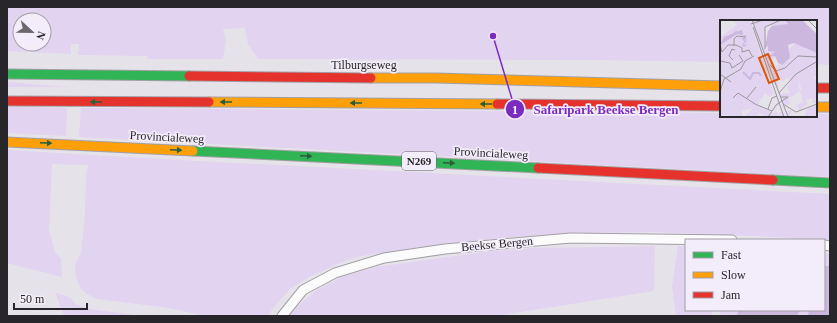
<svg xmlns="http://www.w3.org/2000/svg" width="837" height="323" viewBox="0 0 837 323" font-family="'Times New Roman',serif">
  <rect width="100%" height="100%" fill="#e6e2ea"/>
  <path fill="#e2d3f0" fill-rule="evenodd" d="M7,7H830V65L816,64V21H721V62L594,60L258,59L248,44L245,28L223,29L226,41L223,59H148L147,56L78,55L79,44H71V54L7,51ZM20,20H44V44H20Z
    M7,82L66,87H68H7Z
    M7,107L67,108L66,136L7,133Z
    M81,108L721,113V116H816V114H830V177L79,137Z
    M7,150L180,160L830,194V241L773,237L654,232L583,233L512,237L440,244L356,257L340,263L309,277L290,289L271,311L269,316H205L169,308L97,299L87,294L82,290L77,280L75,272V266L81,252L83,235L85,211L86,176L88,165L52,164L49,230L55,252L61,259L62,277L7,263Z
    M655,246L654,291L496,316H288L296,307L317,290L342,277L376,267L491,251L535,248Z
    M678,246L686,247V310H713L712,316H676L672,286Z
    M824,254H830V266H824Z
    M55,292L71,298L75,304L89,309L142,316H64Z
    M721,310H738L737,316H720Z
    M800,310H809L808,315L810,316H797Z"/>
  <path fill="#ccb8df" d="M824,266H830V316H810L808,315L809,310H824Z
    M738,310H800L797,316H737Z"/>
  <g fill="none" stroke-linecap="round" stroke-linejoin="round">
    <defs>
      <path id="street" d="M824,245L830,246
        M282,316L303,290L335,273L384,258L445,249L571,238L732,240"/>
      <path id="fast" d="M7,74L189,76
        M193,151L538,168
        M773,180L830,183"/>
      <path id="slow" d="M371,78H436L721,86
        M209,102L497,104
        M816,107H830
        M7,142L193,151"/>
      <path id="jam" d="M189,76L371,78
        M816,88H830
        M7,101L209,102
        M497,104L721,106
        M538,168L773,180"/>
    </defs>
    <use href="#street" stroke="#a29fa5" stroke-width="11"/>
    <use href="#fast" stroke="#a29fa5" stroke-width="11"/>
    <use href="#slow" stroke="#a29fa5" stroke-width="11"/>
    <use href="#jam" stroke="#a29fa5" stroke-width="11"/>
    <use href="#street" stroke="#fbfbfc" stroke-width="9"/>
    <use href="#fast" stroke="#30b455" stroke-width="9"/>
    <use href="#slow" stroke="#ff9f0a" stroke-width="9"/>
    <use href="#jam" stroke="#e5322d" stroke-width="9"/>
  </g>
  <defs><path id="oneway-solid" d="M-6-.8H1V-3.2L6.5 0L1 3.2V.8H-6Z"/></defs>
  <g fill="#2b5f3c">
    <use href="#oneway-solid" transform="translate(96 102) rotate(-180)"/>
    <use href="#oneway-solid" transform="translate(226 102) rotate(-180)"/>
    <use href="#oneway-solid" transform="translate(356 103) rotate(-180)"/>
    <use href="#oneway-solid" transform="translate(486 104) rotate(-180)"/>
    <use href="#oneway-solid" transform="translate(46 143) rotate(3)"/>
    <use href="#oneway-solid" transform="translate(176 150) rotate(3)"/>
    <use href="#oneway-solid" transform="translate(306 156) rotate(3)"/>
    <use href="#oneway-solid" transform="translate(449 163) rotate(3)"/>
  </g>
  <g text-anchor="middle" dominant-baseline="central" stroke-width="3.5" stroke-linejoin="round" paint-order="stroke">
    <rect fill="#f3ecfa" stroke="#656169" stroke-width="1" x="402" y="152" width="34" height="18" rx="3"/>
    <g font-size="11" font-weight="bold" fill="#28262b">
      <text x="419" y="161">N269</text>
    </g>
    <g font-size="12" fill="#28262b" stroke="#f3ecfa">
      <text x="364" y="65">Tilburgseweg</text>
      <text transform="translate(167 137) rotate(3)">Provincialeweg</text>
      <text transform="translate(491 153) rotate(3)">Provincialeweg</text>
      <text transform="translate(497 244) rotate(-5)">Beekse Bergen</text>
    </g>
  </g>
  <g transform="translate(720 20)">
    <rect width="97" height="97" fill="#e6e2ea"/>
    <path d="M13,0H30L47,56L59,85L54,89L60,96L59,93L62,91L64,97H48L50,94L46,96L39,93L38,95L42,97H24L33,88L22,91L23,97L2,95L0,97V17L17,5ZM45,73L50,77L54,73L58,81L52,90L55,91L53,95L52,91L37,85ZM32,0H65L72,9L64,18L52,11L51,5L45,7L44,29L47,30L48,26V31L55,32L48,35L46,33L48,37L55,36L56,37L48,40L55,47L70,40L68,30L75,23L96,33L97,56L94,57L97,61V78L94,79L97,82L94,83L92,78L86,80L88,84L79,90L77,86L73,87L83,82L80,71L82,70L78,60L80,71L68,79L71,84L63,85L66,91L72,90L69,97L65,91L68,97L40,31ZM57,57H60L63,62L67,57L71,60L67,67L70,73L59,74L62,83L56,69L58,66ZM97,85V97H84L88,88Z" fill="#e2d3f0" fill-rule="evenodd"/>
    <path d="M65,0H82L97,14V33L74,23L68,25L70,38L62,45L58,43L55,36L48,37L46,33L50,35L55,32L48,31V26L45,28L48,11L52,6L68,4ZM22,10L23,16H24L25,15H26L27,21L25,18L26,23H24L23,27L25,24H27V23V24L24,27H23L22,25L23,23L25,22L22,19L24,17L19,13L0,25L4,17Z" fill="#ccb8df"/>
    <path fill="none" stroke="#ccb8df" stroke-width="2" d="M0,24L16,12L22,14M23,52L30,59L33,53H39L41,56"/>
    <path fill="none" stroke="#9a979e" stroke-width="1" d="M32,0L68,97M88,0L97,9M31,4L43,0M33,7L64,97M0,24L2,32L8,25H16L22,28V32L29,30L32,36M14,26V19L17,16L25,17M45,29V7L61,0M13,40L9,36L12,29L15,30M0,41L10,43L12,48M50,45L56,51L65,48L78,36L97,37M12,48L23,41L19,35M0,54L11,62M0,72L4,59L21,49L25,41L34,36M59,73L76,54L96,42M13,78L18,73L35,84L52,91M27,78L36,67M63,84L76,92L97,84M48,89L52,78L57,76M48,97L56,85L68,77H60"/>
    <path fill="#de560e" fill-opacity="0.15" stroke="#de560e" stroke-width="2" d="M48,34L59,59L49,63L39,38Z"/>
    <rect width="97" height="97" fill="none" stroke="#28262b" stroke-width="2"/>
  </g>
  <path fill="none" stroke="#7b2cbf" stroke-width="1.5" d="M493 36L515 109"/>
  <g fill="#7b2cbf" stroke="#f3ecfa" stroke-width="1.5">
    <circle cx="493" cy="36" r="4"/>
    <circle cx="515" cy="109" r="10"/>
  </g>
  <g font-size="12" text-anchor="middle" font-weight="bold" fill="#fff">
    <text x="515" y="114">1</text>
  </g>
  <g font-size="13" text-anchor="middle" font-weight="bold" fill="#7b2cbf" stroke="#f3ecfa" stroke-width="3.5" stroke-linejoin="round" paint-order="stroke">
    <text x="606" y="114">Safaripark Beekse Bergen</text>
  </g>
  <rect width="837" height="323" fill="none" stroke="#28262b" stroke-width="16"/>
  <rect x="685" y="239" width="140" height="72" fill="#f3ecfa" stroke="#a29da7"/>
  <rect x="693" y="252" width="20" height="6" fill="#30b455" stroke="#a29da7"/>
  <text x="721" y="259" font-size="12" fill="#28262b">Fast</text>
  <rect x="693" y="272" width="20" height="6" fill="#ff9f0a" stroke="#a29da7"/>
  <text x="721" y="279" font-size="12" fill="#28262b">Slow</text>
  <rect x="693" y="292" width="20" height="6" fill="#e5322d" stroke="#a29da7"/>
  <text x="721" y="299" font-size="12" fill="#28262b">Jam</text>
  <g transform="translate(32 32) rotate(112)"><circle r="19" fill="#f3ecfa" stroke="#a29da7"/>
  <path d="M0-3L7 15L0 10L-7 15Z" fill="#6a686e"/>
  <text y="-6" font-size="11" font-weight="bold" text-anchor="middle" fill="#28262b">N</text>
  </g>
  <path d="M14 303v6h73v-6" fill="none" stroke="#28262b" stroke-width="2"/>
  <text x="20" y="303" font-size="12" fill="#28262b" stroke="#f3ecfa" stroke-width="3" paint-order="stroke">50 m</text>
</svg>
